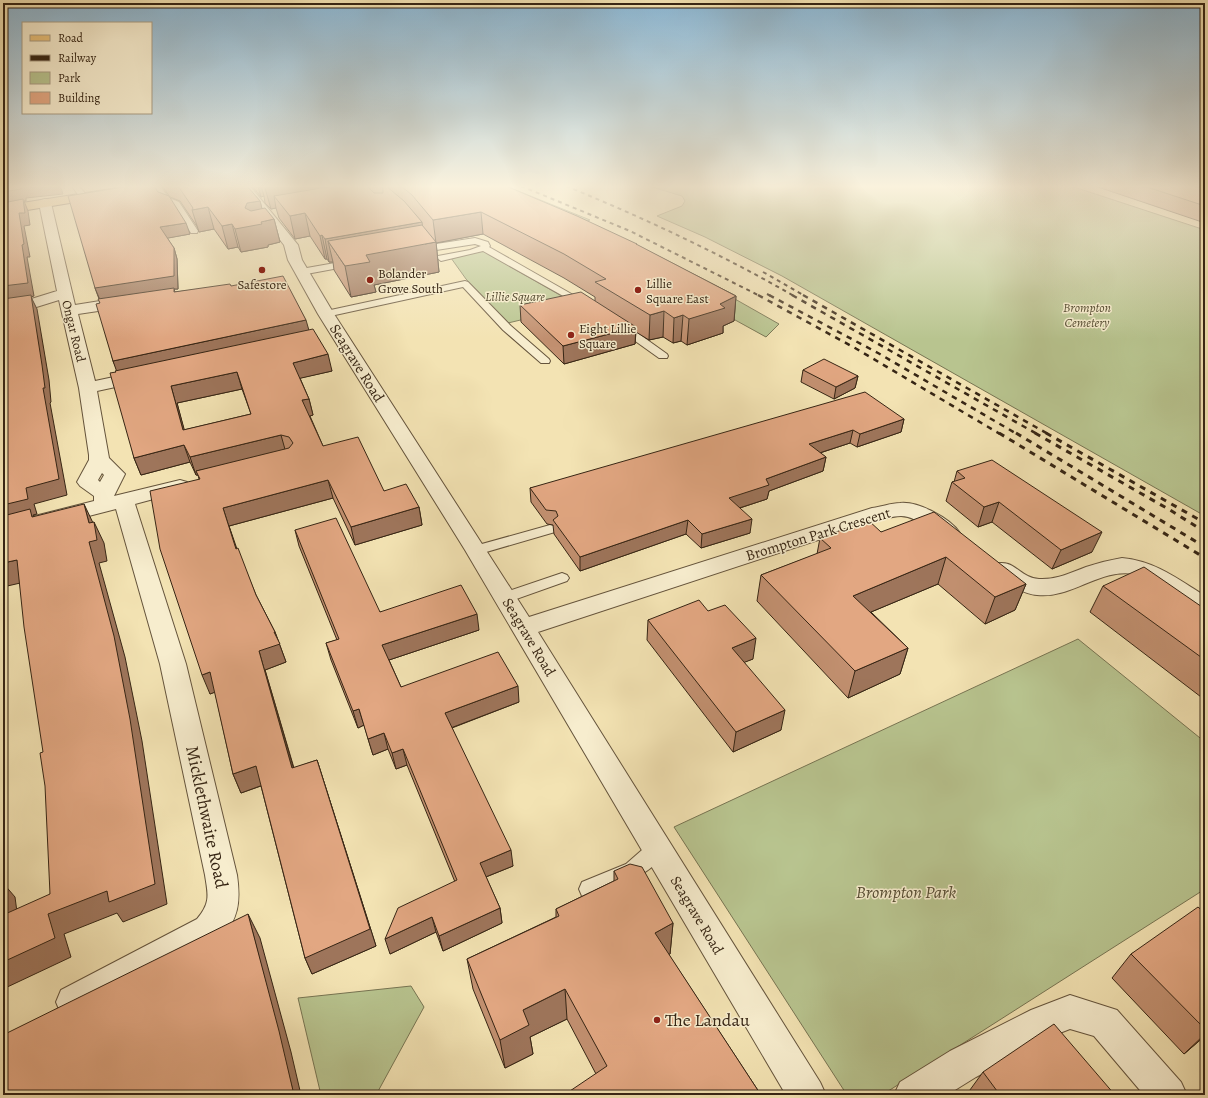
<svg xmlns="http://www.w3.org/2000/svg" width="1208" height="1098" viewBox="0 0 1208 1098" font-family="Alegreya,serif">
  <rect width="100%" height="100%" fill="#f3e3b3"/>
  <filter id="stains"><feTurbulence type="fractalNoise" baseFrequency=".005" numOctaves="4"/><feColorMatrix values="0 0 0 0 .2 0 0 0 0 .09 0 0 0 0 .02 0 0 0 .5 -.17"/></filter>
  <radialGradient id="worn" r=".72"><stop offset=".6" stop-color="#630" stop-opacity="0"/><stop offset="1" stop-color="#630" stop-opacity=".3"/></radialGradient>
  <path fill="#b8c48f" stroke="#777452" d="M453,186H506L590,220L581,223L712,286L779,324L766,337L597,244Z
    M649,186H1071L1205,230V516L782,276L705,237L657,216L682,206L685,201L682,196Z
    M483,251L579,306L508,323L466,279L451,258Z
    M1078,639L1205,742V889L882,1095H847L674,827Z
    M411,986L424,1007L376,1095H321L298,998Z"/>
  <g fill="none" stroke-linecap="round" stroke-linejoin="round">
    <defs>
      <path id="lane" d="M72,186H79L88,197L87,199H81Z
        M153,186H160L169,198L179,202L198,231L197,233H191L173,206L163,202Z
        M475,238L488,242L490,246L489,247L589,304L587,306H581L483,251L441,261L437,258L438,256L470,250L481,246L475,244L417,253L413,250L417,247Z
        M352,260L355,261L356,263L355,265L301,275L296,272L301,269Z
        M465,281L468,282L511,326L549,359L550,361L549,363H541L503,330L463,287L326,317L321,314L326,311Z
        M621,323L625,324L667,354L668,356L667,358H659L617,328L616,326L617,324Z
        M550,525L555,526L557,529L555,532L476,555L471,553L469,550L471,547Z
        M562,573L567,575L569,578L567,581L505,603L500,602L498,598L500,594Z
        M657,840L664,843L667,849C655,874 613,889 589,898L582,896L579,889L582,882L626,864L650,843Z"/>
      <path id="street" d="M238,186H250L298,245L302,260L334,314L529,617L872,508C881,507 891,503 900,503C918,501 950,518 960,533L957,538C934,544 923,516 901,516C893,516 884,519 876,521L538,632L820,1082L826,1095H786L465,550L318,314L288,260L284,245Z
        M45,199L49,200L51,203L75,305L125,297L130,299L133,302L130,305L125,307L78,314L95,381L142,371L148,372L151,376L148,380L97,391L109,458L125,474L114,496L180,480L187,482L190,486L187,490L135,504L186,664L237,875C241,904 238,917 221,941L85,1014L73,1019L61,1014L56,1002L61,990L197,919C211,902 208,895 205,875L160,664L116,509L3,538V524L94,501V496L80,486L77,482L89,460V455L79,388L59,300L30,309L3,312V302L28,300L57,291L39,203L41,200ZM102,473L104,475L100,482L98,480Z
        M1122,558C1155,561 1178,579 1205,596V615C1185,609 1168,593 1151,582C1146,579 1140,575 1134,574C1100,568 1071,599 1037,595C1031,595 1025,592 1019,590C1008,587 997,579 991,569L994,564C1015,558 1019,578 1039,579C1056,580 1070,573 1086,567C1098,563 1110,560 1122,558Z
        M1070,995L1117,1010L1181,1082L1187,1095H1144L1094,1036L1070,1029L1052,1036L976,1077L947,1095H894L900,1082L950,1051L1031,1010Z"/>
      <path id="primary" d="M130,186H155L153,189L149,190L3,214V206Z"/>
    </defs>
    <use href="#lane" stroke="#65543c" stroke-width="2"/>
    <use href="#street" stroke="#65543c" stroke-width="2"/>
    <use href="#primary" stroke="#362514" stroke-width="2"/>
    <use href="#lane" fill="#f7edce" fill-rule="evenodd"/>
    <use href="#street" fill="#f7edce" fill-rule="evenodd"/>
    <use href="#primary" fill="#eac27a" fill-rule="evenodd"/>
    <path stroke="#362514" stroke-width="2" stroke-dasharray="4 4" stroke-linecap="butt" d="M521,186L630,231L760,296
      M566,186C644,218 721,254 794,296
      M763,272L805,296
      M767,294L771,296"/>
    <path stroke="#362514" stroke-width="2.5" stroke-dasharray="5.5 5.5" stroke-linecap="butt" d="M758,295L855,348L1000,434
      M769,295L878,353L1017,434
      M792,295L1037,434
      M803,295L1048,434"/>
    <path stroke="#362514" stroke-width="3" stroke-dasharray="6 6" stroke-linecap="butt" d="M999,433L1205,558
      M1016,433L1205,547
      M1035,433L1170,510L1205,532
      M1046,433L1205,523"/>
  </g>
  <path fill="#c29070" stroke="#362514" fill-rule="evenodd" d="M129,186L158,192L190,234L167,238L174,248L177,259L178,289H174L175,292L231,286L309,330L332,371L300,378L309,399L313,415L310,416L323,446L384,491L419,507L422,525L355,545L333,498L229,526L237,549L256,595L275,632L286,662L265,670L294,768L317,760L376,946L312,974L305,958L261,786L241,793L233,774L215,692L210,694L199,479L198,475H196L190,462L141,475L134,458L116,372L117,370L113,361L100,303L99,299L95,288ZM242,389L251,414L184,430L177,403Z
    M162,186H247L260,201L262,209L274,219L280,242L268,245V247L241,252L238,247L228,249L214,229L199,232L198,228L180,201L170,197Z
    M252,186H505L637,245L736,296L734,321L723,326V333L687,345L681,341L673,343L663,337L649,340L636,332L635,344L564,364L521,322L520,305L595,301V297L564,278L483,234L436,243V242L439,272L374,285L376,292L351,297L334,270L333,262H329L327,259H325L310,236L295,239L279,218L276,208L271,209L265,203L264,196L261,197Z
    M1095,186H1205V223Z
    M803,370L858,376L855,388L834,399L801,382Z
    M904,419L901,432L857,447L850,443L820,453L826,457L823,471L769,491L767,499L740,508L750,533L701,548L686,534L580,571L554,534L553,525L547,524L531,502L530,488Z
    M957,471L1092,552L1052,569L992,522L978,527L946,501L952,482H954Z
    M295,530L380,612L479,630L389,660L401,687L519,702L452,728L513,866L486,877L500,908L502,923L443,951L436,932L390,954L455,882L407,765L396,769L388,749L373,755L364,725L358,728L331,660L326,643L337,640L299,546Z
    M881,532L1026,584L1015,610L985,624L938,584L871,612L908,648L900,674L848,698L757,601L761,575L817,554L820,538Z
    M1103,586L1205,609V700L1090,612Z
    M708,611L753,659L744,662L781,730L733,752L647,640L648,620Z
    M614,871L673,923L670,954L669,955L761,1095L596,1074L567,1019L530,1037L533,1054L505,1068L473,989L467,959L556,917V909L614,881Z
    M1205,913V1045L1200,1040L1184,1054L1112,978L1131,954Z
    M983,1072L1115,1095H968L967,1094Z"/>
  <path fill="#9e755b" stroke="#362514" d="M21,186H60L63,194L26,198V201H24L28,211L30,225L24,226L30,257H27L34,296L31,297L37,309L49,380L51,402L50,403L67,495L34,504L37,514L33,515L41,530L9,521L3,510V497L26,488L3,300V192Z
    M258,186H261L264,196L261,197Z
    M264,186H366L274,196L276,208L271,209L265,188Z
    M260,201L265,221L274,219L280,242L268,245V247L241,252L235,229L247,203Z
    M208,207L214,229L199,232L192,210Z
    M481,212L483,234L436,243L433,220Z
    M305,213L310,236L295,239L290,216Z
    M422,222L425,244L436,242L439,272L374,285L376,292L351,297L345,266L328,241L333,262H329L325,239Z
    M186,223L190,234L163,239L160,227Z
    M232,224L238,247L228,249L222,226Z
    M322,235L327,259H325L320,236Z
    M174,248L177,259L178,289H174L178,301L174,292L100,300L95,288Z
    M736,296L734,321L723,326V333L687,345L689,319Z
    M664,311L663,337L649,340L650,315Z
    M683,315L681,341L673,343L674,318Z
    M306,320L310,334L118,375L113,361Z
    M636,327L635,344L564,364L563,346Z
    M328,354L332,371L297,379L293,363Z
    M237,372L242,389L177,403L189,447L183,430L171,386Z
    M858,376L855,388L834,399L836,387Z
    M309,399L313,415L307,417L302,400Z
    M904,419L901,432L857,447L860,434Z
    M853,430L850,443L807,457L809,444Z
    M281,435L286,453L196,471L198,475H196L190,457Z
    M184,445L190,462L141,475L134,458Z
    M826,457L823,471L769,491L767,499L727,512L729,498L766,479Z
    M328,480L333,498L229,526L242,567L236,549L223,508Z
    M999,502L992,522L978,527L984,507Z
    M84,504L94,525V522L104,543L107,561L99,563L125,657L142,741L167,904L123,922L117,913L64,934L71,957L3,989V962L48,914L89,542V523Z
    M419,507L422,525L355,545L351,527Z
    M752,519L750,533L701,548L702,534Z
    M688,520L686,534L580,571V557Z
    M1102,532L1092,552L1052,569L1061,550Z
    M946,557L938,584L847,622L853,596Z
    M17,560L29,581L3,587V563Z
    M1026,584L1015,610L985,624L995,597Z
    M477,614L479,630L386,661L382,645Z
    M274,632H275L286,662L265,670L299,787L292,768L259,651Z
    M756,638L753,659L730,668L732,648Z
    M908,648L900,674L848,698L855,671Z
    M210,672L218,691L210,694L202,675Z
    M518,686L519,702L448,729L445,713Z
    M359,709L364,725L358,728L353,711Z
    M785,710L781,730L733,752L736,732Z
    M384,733L388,749L373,755L368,739Z
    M403,749L407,765L396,769L392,753Z
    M317,760L376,946L312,974L305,958Z
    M256,766L263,785L241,793L233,774Z
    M511,850L513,866L483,878L480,863Z
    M3,883L15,897L20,935L3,916Z
    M500,908L502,923L443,951L439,936Z
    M248,914L260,938L291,1052L301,1095H294Z
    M432,917L436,932L390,954L385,939Z
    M673,923L670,954L652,964L655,933Z
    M565,989L567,1019L530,1037L533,1054L505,1068L500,1040L523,1010Z
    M1205,1034V1036L1184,1054Z"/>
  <path fill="#e2a782" stroke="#362514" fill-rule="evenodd" d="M3,186H29H21V189L3,192Z
    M129,186H154L158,192L169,196L186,223L160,227L174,248V276L95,288L68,196Z
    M178,186H247L260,201L247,203L245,208L251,211L265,208L274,219L261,222L262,224L235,229L232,224L222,226L208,207L192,210L193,208Z
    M264,186H277L265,188Z
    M333,186H367L374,193H383V187L381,186H386L404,201L422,222L325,239L322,235L320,236L305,213L290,216L274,196Z
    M401,186H506L577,216L637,244H636L736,296L720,304L725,308L689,319L683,315L674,318L664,311L650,315L595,282L606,279L564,254L481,212L433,220L412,195Z
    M1144,186H1205V206Z
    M23,199L25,213H19L24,244L22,245L28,283L3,286V203Z
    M422,225L436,242L366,255L370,262L345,266L328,241Z
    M283,276L306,320L113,361L96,304L100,303L98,299L174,288V292L230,284L231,286Z
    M581,292L636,327L563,346L520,305Z
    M31,295L42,365L45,388H43L59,479L26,488L28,499L3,505V299Z
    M313,329L328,354L293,363L309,399L302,400L323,446L358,437L384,491L406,484L419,507L351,527L328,480L223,508L236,549L238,548L256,595L275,632H274L280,644L259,651L292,768L317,760L370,929L305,958L256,766L233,774L210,672L202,675L160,549L150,491L200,479L196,471L289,448L293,443L289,437L281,435L190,457L184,445L134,458L110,373L116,372L115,371ZM237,372L251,414L183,430L171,386Z
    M824,359L858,376L836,387L803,370Z
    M865,392L904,419L860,434L853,430L809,444L826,457L766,479L769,485L729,498L752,519L702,534L688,520L580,557L553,520L558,516L556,511L546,510L530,488Z
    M992,460L1102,532L1061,550L999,502L984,507L952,482L965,478L957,471Z
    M84,504L89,523L94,522L97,540L89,542L114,636L130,719L155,884L109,902L107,891L48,914L55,938L3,962V915L50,894L45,786L40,753L43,752L24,627L17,560L3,563V516L30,509L32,517Z
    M934,512L1026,584L995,597L946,557L853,596L908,648L855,671L761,575L831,548L820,538L868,520L881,532Z
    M336,518L380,612L461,585L477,614L382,645L401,687L498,652L518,686L445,713L511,850L480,863L500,908L439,936L432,917L385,939L398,908L457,880L403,749L392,753L384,733L368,739L359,709L353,711L326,643L339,639L295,530Z
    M1144,567L1205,609V660L1103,586Z
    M699,600L708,611L725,605L756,638L732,648L785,710L736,732L648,620Z
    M630,864L642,867L673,923L655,933L761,1095H564L607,1066L565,989L523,1010L529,1025L500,1040L467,959L559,916L556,909L618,879L614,871Z
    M1198,907L1205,913V1029L1131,954Z
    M248,914L279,1031L294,1095H3V1035Z
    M1054,1024L1115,1095H1000L983,1072Z"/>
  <linearGradient id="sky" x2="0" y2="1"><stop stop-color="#8bb7d4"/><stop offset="0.55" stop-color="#faf2dd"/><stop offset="1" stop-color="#faf2dd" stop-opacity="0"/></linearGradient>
  <rect width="1208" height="339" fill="url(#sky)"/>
  <g fill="#8f2418" stroke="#f7edce" stroke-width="1.5">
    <circle cx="262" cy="270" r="4"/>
    <circle cx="370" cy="280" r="4"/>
    <circle cx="638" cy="290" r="4"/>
    <circle cx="571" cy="335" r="4"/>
    <circle cx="657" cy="1020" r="4"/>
  </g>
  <g text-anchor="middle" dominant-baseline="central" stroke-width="3" stroke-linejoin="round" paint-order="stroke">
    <g font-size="13" fill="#362514" stroke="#f7edce" text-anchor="start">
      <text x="378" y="273">Bolander<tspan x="378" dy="15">Grove South</tspan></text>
      <text x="646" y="283">Lillie<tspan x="646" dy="15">Square East</tspan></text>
      <text x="262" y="284" text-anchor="middle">Safestore</text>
      <text x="579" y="328">Eight Lillie<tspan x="579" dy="15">Square</tspan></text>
    </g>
    <g font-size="13" font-style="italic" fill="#564d33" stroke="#f7edce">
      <text x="515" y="296">Lillie Square</text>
      <text x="1087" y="307">Brompton<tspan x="1087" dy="15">Cemetery</tspan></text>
    </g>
    <g font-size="13" fill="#362514" stroke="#f7edce">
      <text transform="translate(74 331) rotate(76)">Ongar Road</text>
    </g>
    <g font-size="15" fill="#362514" stroke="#f7edce">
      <text transform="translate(357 363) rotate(58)">Seagrave Road</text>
      <text transform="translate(818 534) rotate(-17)">Brompton Park Crescent</text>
      <text transform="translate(529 637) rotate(59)">Seagrave Road</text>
      <text transform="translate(697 915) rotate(59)">Seagrave Road</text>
    </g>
    <g font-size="18" fill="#362514" stroke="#f7edce">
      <text transform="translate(207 817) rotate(78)">Micklethwaite Road</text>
    </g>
    <g font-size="18" font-style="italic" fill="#564d33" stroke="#f7edce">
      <text x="906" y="892">Brompton Park</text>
    </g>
    <g font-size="18" fill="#362514" stroke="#f7edce" text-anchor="start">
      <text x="665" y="1020">The Landau</text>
    </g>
  </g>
  <rect width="1208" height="1098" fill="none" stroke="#f3e3b3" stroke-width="16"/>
  <rect x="4" y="4" width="1200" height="1090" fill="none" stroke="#362514" stroke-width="2"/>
  <rect x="8" y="8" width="1192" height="1082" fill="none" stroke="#362514"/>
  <rect x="22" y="22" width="130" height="92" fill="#f7edce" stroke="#aa9d84"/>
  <rect x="30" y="35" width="20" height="6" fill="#eac27a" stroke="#aa9d84"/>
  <text x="58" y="42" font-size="12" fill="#362514">Road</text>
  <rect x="30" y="55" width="20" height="6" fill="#362514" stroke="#aa9d84"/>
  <text x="58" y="62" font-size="12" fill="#362514">Railway</text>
  <rect x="30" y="72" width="20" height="12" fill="#b8c48f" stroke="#aa9d84"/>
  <text x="58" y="82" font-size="12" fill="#362514">Park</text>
  <rect x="30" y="92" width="20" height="12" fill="#e2a782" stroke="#aa9d84"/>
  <text x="58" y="102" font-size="12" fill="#362514">Building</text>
  <rect width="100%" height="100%" filter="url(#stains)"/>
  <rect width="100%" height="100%" fill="url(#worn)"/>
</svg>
